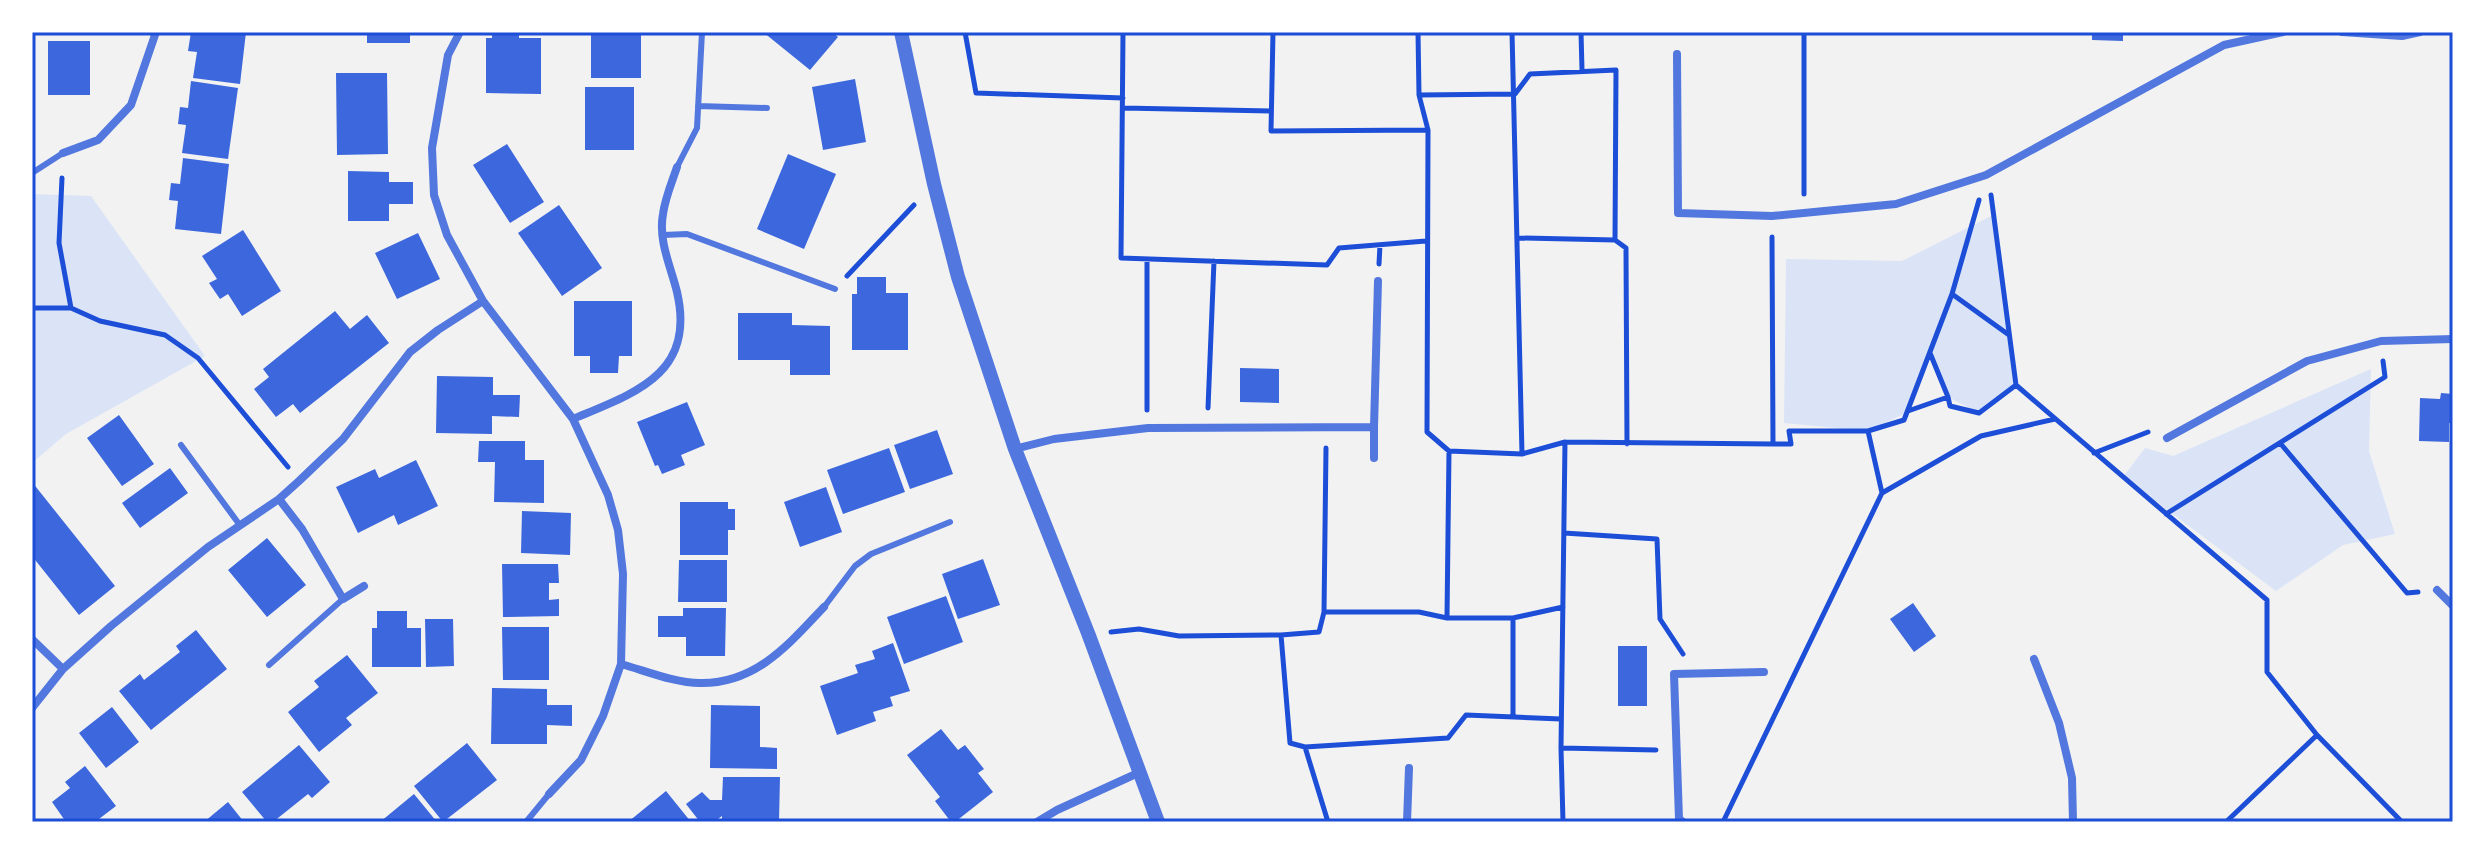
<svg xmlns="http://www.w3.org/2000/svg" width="2485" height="854" viewBox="0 0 2485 854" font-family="Literata,serif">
  <rect width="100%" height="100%" fill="#f2f2f2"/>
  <path fill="#dbe4f7" d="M32,194L91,196L205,356L66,434L32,463Z
    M1995,214L2016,385L1979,413L1948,397L1930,354L1906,413L1868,431L1784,423L1786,259L1902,261Z
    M2371,369L2369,451L2395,534L2343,545L2276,591L2123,477L2145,448L2173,456Z"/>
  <path fill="#3d67dc" d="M191,32H246L240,84L193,78L197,52L188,51Z
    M367,32H410V43H367Z
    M492,32H519V38H541V94L486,93V38H492Z
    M591,32H641V78H591Z
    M763,32H832L838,37L810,70Z
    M2092,32H2123V41L2092,40Z
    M48,41H90V95H48Z
    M336,73H387L388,154L337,155Z
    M855,79L866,142L823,150L812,87Z
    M191,81L238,88L228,159L182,153L186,125L178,124L180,107L188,108Z
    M585,87H634V150H585Z
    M507,144L544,202L510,223L473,165Z
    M788,154L836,174L804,249L757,229Z
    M183,158L229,164L221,234L175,229L178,201L169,200L171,183L180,184Z
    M348,171L389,172V182H413V204H389V221H348Z
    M559,205L602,268L562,296L518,233Z
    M243,230L281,291L242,316L228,294L220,299L209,283L217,279L202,256Z
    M418,233L440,279L397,299L375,253Z
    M857,277H886V293H908V350H852V294H857Z
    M574,301H632V356H619L618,373H590V356H574Z
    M335,311L350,329L367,315L389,343L300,413L293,404L276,417L254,389L269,377L263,369Z
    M738,313H792V325L830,326V375H790V360H738Z
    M1240,368L1279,369V403L1240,402Z
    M437,376L493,377V395H520L519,417L492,416V434L436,433Z
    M2441,393L2453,394V423H2449V442L2419,441L2420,398L2440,399Z
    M687,402L705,445L681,455L685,465L662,474L658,465L655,466L637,422Z
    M119,415L154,464L122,486L87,438Z
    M937,430L953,474L910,489L894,445Z
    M479,441H525V460H544V503L494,502L495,462H478Z
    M889,448L905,492L843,514L827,470Z
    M416,460L438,506L398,525L394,515L358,533L336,487L375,469L379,478Z
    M170,468L188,493L140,528L122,503Z
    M32,482L115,586L79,615L32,556Z
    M826,487L842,532L800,547L784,502Z
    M680,502H728V509H735V530H728V555H680Z
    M522,511L571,513L570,555L521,553Z
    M267,538L306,585L267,617L228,570Z
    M983,559L1000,605L958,619L942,574Z
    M679,560H727V602H678Z
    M502,564H558L559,583H549V600L559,599V616L503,617Z
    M946,596L963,642L904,664L887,617Z
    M1913,603L1936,636L1914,652L1890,619Z
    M683,608H726L725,656H686V637H658V616H683Z
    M377,611H407V628H421V667H372V628H377Z
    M425,619H453L454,666L426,667Z
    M502,627H549V680H503Z
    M196,630L227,669L151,730L119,691L140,674L144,680L180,652L176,646Z
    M893,643L910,691L890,697L893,706L873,712L876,721L837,735L820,686L858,673L855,665L875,659L872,651Z
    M1618,646H1647V706H1618Z
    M347,655L378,693L346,718L352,725L319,752L288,712L319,687L314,681Z
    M492,688L547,689V705H572V726L547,725V744H491Z
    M711,705L760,706V747L777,748V769L710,768Z
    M112,707L139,742L106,768L79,733Z
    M941,729L958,750L965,745L984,769L978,773L993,792L955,822H951L935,801L940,797L907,755Z
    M467,743L497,780L443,822L414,786Z
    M299,745L330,782L312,798L308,794L273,822H267L242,792Z
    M85,766L116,806L95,822H66L52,802L70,788L65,782Z
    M723,777H780L779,822H722V816L714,822H700L686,804L702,792L710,800H722Z
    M666,791L691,822H628Z
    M414,794L437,822H380Z
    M228,802L244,822H204Z"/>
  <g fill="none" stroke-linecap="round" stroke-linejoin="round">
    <path stroke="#1d4ed8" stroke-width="5" d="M965,32L976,93L1123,98
      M1123,32L1121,258L1327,265L1339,248L1426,241
      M1273,32L1271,131L1428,130L1427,432L1449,451L1522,454L1565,442L1561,748L1563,822
      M1418,32L1419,95L1515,94
      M1512,32L1522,454
      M1581,32L1582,70
      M1804,32V194
      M1515,94L1530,74L1616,70L1615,240
      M1419,95L1428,130
      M1123,108L1271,111
      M62,178L59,243L71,308
      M1991,195L2016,385L2267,600V672L2317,735L2402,822
      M1519,238L1615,240L1626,248L1627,444
      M1147,259V410
      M1379,264L1380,245
      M847,276L914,205
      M1952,294L2009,335
      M32,308H71L100,321L165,335L198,358L288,467
      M1948,397L1950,406L1979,413L2016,385
      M1208,408L1214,261
      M1908,411L1948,397L1930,353
      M1565,442L1773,444L1772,237
      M2280,443L2407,593L2418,592
      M1773,444H1791L1789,431H1868
      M1326,448L1324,612L1319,632L1281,635L1290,743L1305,747L1448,738L1466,715L1561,719
      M2094,453L2148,432
      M1882,493L1981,436L2055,419
      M2166,514L2385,377L2383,361
      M1564,533L1657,539L1660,619L1683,654
      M1324,612H1419L1447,618H1513
      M1447,618L1449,451
      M1111,632L1139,629L1179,636L1281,635
      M1513,716V618L1563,607
      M1305,747L1328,822
      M1561,748L1656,750
      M1723,822L1882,493L1868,431L1904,420L1952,294L1979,200
      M2226,822L2317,735"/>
    <path stroke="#5277de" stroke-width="6" d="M698,106L767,108
      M677,167L697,128L702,32
      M32,173L63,153
      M663,235L687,234L835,289
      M181,445L239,524
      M824,607L855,566L871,554L950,522
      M269,665L343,599
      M526,822L549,794"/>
    <path stroke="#5277de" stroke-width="8" d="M460,32L448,55L432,148L434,195L447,235L483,301L573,419L608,495L618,530L623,574L621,664L603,716L581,760L549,794
      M2342,32L2402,36L2420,32
      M1677,54L1678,213L1772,216L1896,204L1986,175L2224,45L2283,32
      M63,153L98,140L131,105L156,32
      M573,419C635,393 696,374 677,292C671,267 658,241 663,214C665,198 672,182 677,167
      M1374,427V458
      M2167,438L2307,361L2381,341L2453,339
      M1015,449L1054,439L1148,428L1374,427L1378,281
      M279,499L302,529L343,599L364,586
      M2437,590L2453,606
      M32,639L63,669
      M2034,659L2059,723L2072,778L2073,822
      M621,664C646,671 675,683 700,683C756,684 789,644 824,607
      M32,708L63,669L111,626L208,547L279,499L299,481L343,439L410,352L438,330L483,301
      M1037,822L1057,810L1138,773
      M1407,822L1409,768
      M1683,822L1679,819L1674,674L1764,672"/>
    <path stroke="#5277de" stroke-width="14" d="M901,32L934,184L958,277L1015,449L1088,633L1158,822"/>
  </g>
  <rect width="2485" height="854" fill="none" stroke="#ffffff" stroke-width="68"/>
  <rect x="34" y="34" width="2417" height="786" fill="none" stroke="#1d4ed8" stroke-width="3"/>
</svg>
